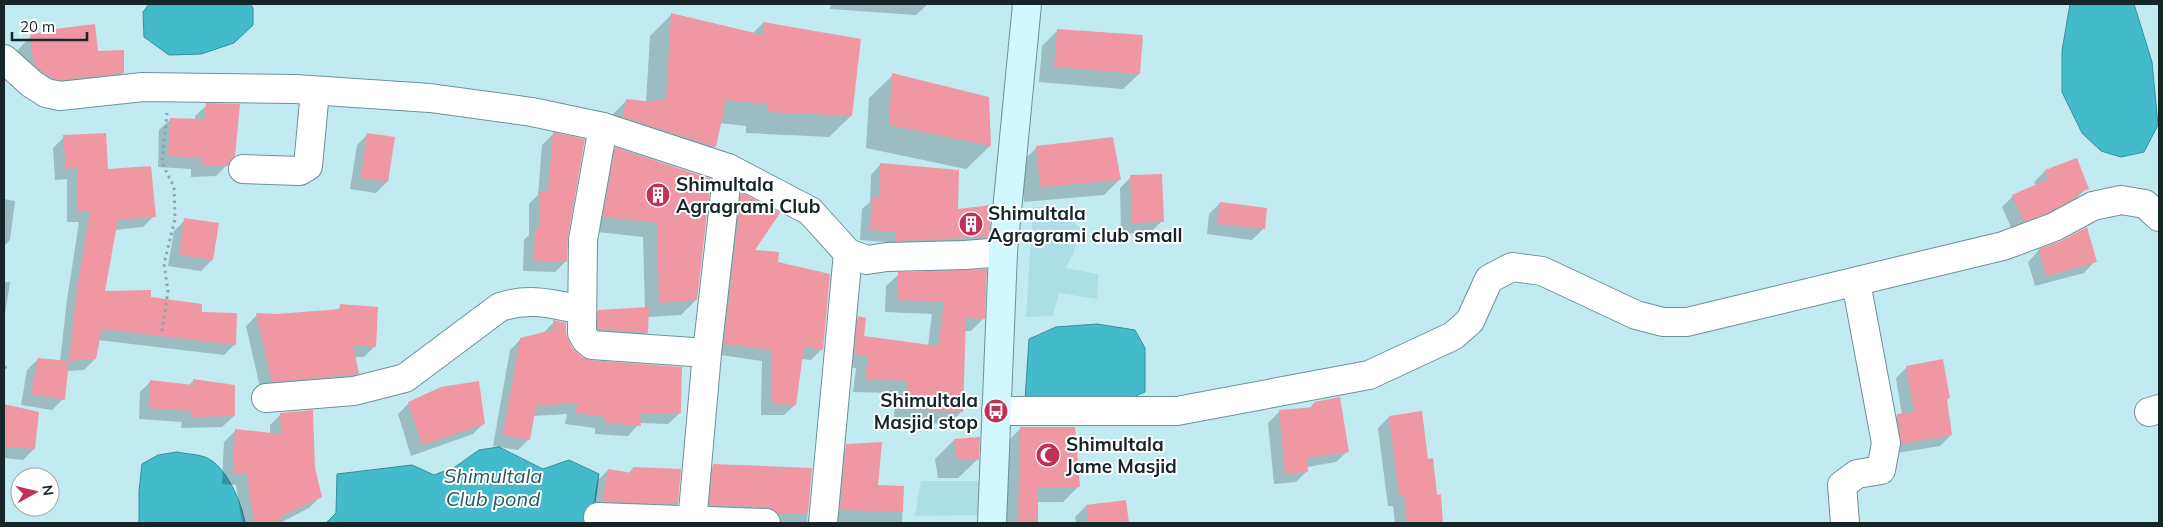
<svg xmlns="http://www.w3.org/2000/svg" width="2163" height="527" viewBox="0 0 2163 527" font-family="Mulish,sans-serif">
  <rect width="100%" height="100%" fill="#c2ebf1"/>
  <path fill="#addee6" d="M1033,207H1058L1080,228L1074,252L1066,268L1098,274L1097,299L1059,293L1053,316L1026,317Z
    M921,481H981L980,515L915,516Z"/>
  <path fill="#44bbcb" stroke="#368e9a" d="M149,4H250L253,8V25L234,43L201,54L169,55L144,37L143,12Z
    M2070,4H2134L2152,62L2158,125L2144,152L2121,157L2101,151L2082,133L2062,92V51Z
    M1097,324L1135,330L1145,348V392L1128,399L1025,400L1029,339L1056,327Z
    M499,447L543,469L569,460L599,474L592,523H326L336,513L337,474L412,465L434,475L455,467L479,450Z
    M177,452C186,454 196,454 205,457C226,465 242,503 245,523H139V491L142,464L158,455Z"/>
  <path fill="#0003" d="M831,4H928L916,15L830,9Z
    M672,14L753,33L763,23L851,116L829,137L746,133V126L720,123L714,147L693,168L605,122L627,100L646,102L650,36Z
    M1058,30L1139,74L1123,89L1039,82L1042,46Z
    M31,36L97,52L123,73L108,88L45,95L16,52Z
    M893,75L988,98L990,146L966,169L866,148L869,98Z
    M207,105L227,165L216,176L191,177V169L158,167L159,130L171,119L195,120V116Z
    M368,134L387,182L376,193L350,189L357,145Z
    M553,134L566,237V261L555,272L523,271L524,240L529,235V204L538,195L542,145Z
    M64,137L107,171L154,216L143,227L115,230L104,292L150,298L201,313L235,344L224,355L98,340L95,359L84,370L67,371L63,399L52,410L21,405L27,370L38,359L60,361L67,300L79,222H67V179L55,180L53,148Z
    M1037,147L1120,179L1104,195L1024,202L1021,163Z
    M616,149L710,180L696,300L681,315L647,317L646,333L635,344L587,340V322L598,311L645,308L643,237L589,231L601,163Z
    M2077,159L2087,188L2066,207L2013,232L2002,207L2013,196L2036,186L2034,182L2045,171Z
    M881,164L957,211L988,237L977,247L885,251V242L860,240L862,209L870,202L871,175Z
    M1131,177L1162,221L1151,232L1121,234L1120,188Z
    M4,190V199L15,201L10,240L4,246Z
    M741,194L753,251L776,263L822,349L811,360L801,359L795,405L784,415H761L762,361L714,354L731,205Z
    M1220,203L1266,209L1263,229L1252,240L1207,234L1209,214Z
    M185,220L212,260L201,271L168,266L174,231Z
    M2062,242L2095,261L2084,273L2035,286L2028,262L2039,250Z
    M899,274L983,319L971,331H965L962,411L949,424L894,422L895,393L853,392L856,368L842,366L846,330L858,318L863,337L928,346L932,314L885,312L886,286Z
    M4,282H10L4,321Z
    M341,306L375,346L364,357H354L358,373L347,384L261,392L246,326L257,315H277L337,310Z
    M554,322L565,334L571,348L581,358L680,413L668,424L640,423L628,436L595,434V428L565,424L567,414L533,416L529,439L518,450L493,446L510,350L521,339L543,333Z
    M1907,367L1949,398L1946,401L1951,435L1940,446L1891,454L1886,427L1897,416L1902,415L1896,378Z
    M194,380L234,416L222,427L181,428L182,422L139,419L140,392L151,381L188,386Z
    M409,403L484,423L473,434L411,456L398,414Z
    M1314,403L1348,451L1336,462L1307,467V471L1296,482L1274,484L1268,423L1279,412L1309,409Z
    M4,406L38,413L34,449L23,460L4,458Z
    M281,414L314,468L321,496L309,508L280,523H242L236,485L222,484L224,442L235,431L270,434V425Z
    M1389,417L1427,460L1436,496H1440L1442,523H1395L1393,506H1388L1378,428Z
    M1021,428L1079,486L1063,502H1037V523H1004L1005,444Z
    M954,440L978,459L958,478H938L935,459Z
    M849,445L876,486L903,487L902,523H835L836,459Z
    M714,465L811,469L807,523H766L699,516L703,476Z
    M633,468L677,504L666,515L592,512L597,481L608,470L628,474Z
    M1125,502L1126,523H1076L1075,517L1086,506Z"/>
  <path fill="#ef98a4" d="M671,13L763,35V22L861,39L852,116L767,112V104L726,100L716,147L623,117L626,99L654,102V99L666,101Z
    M95,24L98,51L124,50V73L61,80L52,78L37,68L33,60L30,35L55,29Z
    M1057,29L1143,35L1140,74L1054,67Z
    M892,73L989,97L991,146L889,125Z
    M206,103L240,104L235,156L228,166H201L202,158L168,156L170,118L205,119Z
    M553,132L585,139L568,237L567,262L534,261L535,228H540L539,192H548Z
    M106,133L108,169L151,166L156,217L118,220L105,291L151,290V297L202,304V312L237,313L236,345L102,329L96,359L69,361L77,288L90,211H77L78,168L66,169L63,135Z
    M367,133L395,137L388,182L361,178Z
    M1113,137L1121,180L1040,187L1036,146Z
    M615,147L711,179L697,300L659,303L657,223L603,217Z
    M2077,158L2089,189L2078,193L2079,196L2048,213L2024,222L2012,195L2048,179L2045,170Z
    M880,163L959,170L958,209L992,205L989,237L895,241V232L870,230L872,198H879Z
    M1162,174L1164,222L1132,223L1130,175Z
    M741,192L780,213L755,250L779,252L778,262L830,274L823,350L804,347L796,405L771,404L772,350L724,344Z
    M1220,202L1267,208L1265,229L1217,224Z
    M184,218L219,223L213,260L179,255Z
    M2087,227L2097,262L2046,276L2039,249L2061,241Z
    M987,269L985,319L966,318L963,412L906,409L907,381L865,379L868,356L854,354L858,316L866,318L864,336L938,346L944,302L897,300L898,272Z
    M340,304L378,307L376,347L353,345L359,374L272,382L256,313L277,314L340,309Z
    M649,307L648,333L598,329V310Z
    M553,320L566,323V333L572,348L582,357L590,360L682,367L681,413H640L641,426L605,423L606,417L576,413L577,403L536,406L530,440L503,435L520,338L553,330Z
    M38,358L69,361L65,400L31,394Z
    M1943,359L1950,398L1947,399L1952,435L1901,444L1897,414L1914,412L1906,366Z
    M193,379L235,385V416L192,417V411L150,408V380L193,385Z
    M479,381L485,424L422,445L408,402L441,387Z
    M1340,397L1349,452L1307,458L1308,472L1285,474L1279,410L1314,407V402Z
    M4,404L39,412L35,449L5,447Z
    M313,410L315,468L322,497L280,517L281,523H254L247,474L233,473L235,429L281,434L280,413Z
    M1422,411L1428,459L1433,458L1437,495L1441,494L1443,523H1407L1404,495L1399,496L1389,416Z
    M1020,427H1075L1080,487H1038V523H1018Z
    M980,437L979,460L957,459L954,439Z
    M882,442L878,485L904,486L903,512L840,510L846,444Z
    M713,464L812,468L808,513H777L767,507L709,505Z
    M633,467L681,469L678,504L602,502L608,469L632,473Z
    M1126,500L1129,523H1088L1086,505Z"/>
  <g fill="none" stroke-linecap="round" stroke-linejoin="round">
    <defs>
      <path id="minor" d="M603,127L583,240L582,333L586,340L592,345L707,353
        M243,169L300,171L308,166L315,91
        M266,398L354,391L405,378L500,307C530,297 552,304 582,310
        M996,411H1177L1369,375L1453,336L1470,321L1489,279L1512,267L1542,271L1636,315L1663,322H1687L2003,246L2054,227L2093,206L2121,200L2145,204L2159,217
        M2149,412L2159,409
        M598,517L766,523
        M692,523L707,353L728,168
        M823,523L848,253
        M1845,523L1842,485L1857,474L1881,470L1886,443L1856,282"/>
      <path id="tertiary" d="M4,59L32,84L46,93L60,96L143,87L295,89L430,98L532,112L603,127L728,168L810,211L848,253L867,260L887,257L965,255L1003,252"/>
      <path id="secondary" d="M992,523L1003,252L1027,4"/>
    </defs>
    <use href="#minor" stroke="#6c9298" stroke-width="30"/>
    <use href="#tertiary" stroke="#6c9298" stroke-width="30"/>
    <use href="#secondary" stroke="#6c9298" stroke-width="30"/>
    <path stroke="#87a7ac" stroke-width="3" stroke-dasharray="2.5 4" stroke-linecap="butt" d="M162,331L168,291L164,264L175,219L174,187L162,163L167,113
      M4,367L9,368"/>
    <use href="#minor" stroke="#fff" stroke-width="28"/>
    <use href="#tertiary" stroke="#fff" stroke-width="28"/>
    <use href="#secondary" stroke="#d0f8fe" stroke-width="28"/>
  </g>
  <defs>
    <symbol id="building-disc" viewBox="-11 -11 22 22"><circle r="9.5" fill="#c13156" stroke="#fff"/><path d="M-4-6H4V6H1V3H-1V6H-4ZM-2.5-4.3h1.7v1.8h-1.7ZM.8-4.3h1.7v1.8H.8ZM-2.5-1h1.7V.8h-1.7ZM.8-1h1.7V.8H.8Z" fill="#fff"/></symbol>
    <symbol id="bus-disc" viewBox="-11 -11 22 22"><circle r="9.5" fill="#c13156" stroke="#fff"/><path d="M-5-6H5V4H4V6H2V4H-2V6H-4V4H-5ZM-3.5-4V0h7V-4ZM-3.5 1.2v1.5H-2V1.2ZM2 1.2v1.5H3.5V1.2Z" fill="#fff"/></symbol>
    <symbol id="mosque-disc" viewBox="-11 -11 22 22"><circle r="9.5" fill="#c13156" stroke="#fff"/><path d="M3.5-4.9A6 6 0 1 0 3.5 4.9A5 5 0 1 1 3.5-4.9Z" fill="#fff"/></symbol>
  </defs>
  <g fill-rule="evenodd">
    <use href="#building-disc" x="644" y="181" width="28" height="28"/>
    <use href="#building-disc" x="957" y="210" width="28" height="28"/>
    <use href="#bus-disc" x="982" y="397" width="28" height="28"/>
    <use href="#mosque-disc" x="1034" y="441" width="28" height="28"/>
  </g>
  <g text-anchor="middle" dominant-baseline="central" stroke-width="4" stroke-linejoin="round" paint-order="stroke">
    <g font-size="19" font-weight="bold" fill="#162628" stroke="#fff" text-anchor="start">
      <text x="676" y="184">Shimultala<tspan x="676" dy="22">Agragrami Club</tspan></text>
      <text x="988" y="213">Shimultala<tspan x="988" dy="22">Agragrami club small</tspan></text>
      <text x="978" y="400" text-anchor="end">Shimultala<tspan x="978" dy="22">Masjid stop</tspan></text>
      <text x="1066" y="444">Shimultala<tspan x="1066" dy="22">Jame Masjid</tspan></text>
    </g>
    <g font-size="20" font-style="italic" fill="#26585f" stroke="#fff">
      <text x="493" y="475">Shimultala<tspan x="493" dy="23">Club pond</tspan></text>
    </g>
  </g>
  <rect width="2163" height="527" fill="none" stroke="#162628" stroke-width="10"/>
  <g transform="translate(35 492) rotate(82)"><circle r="24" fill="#ffffff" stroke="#a2a8a9"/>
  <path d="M0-4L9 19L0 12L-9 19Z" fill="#c13156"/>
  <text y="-8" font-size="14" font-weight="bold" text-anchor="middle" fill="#162628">N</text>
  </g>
  <path d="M12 32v8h75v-8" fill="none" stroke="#162628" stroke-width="2.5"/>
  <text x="20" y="32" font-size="15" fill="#162628" stroke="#ffffff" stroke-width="4" paint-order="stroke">20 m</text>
</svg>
